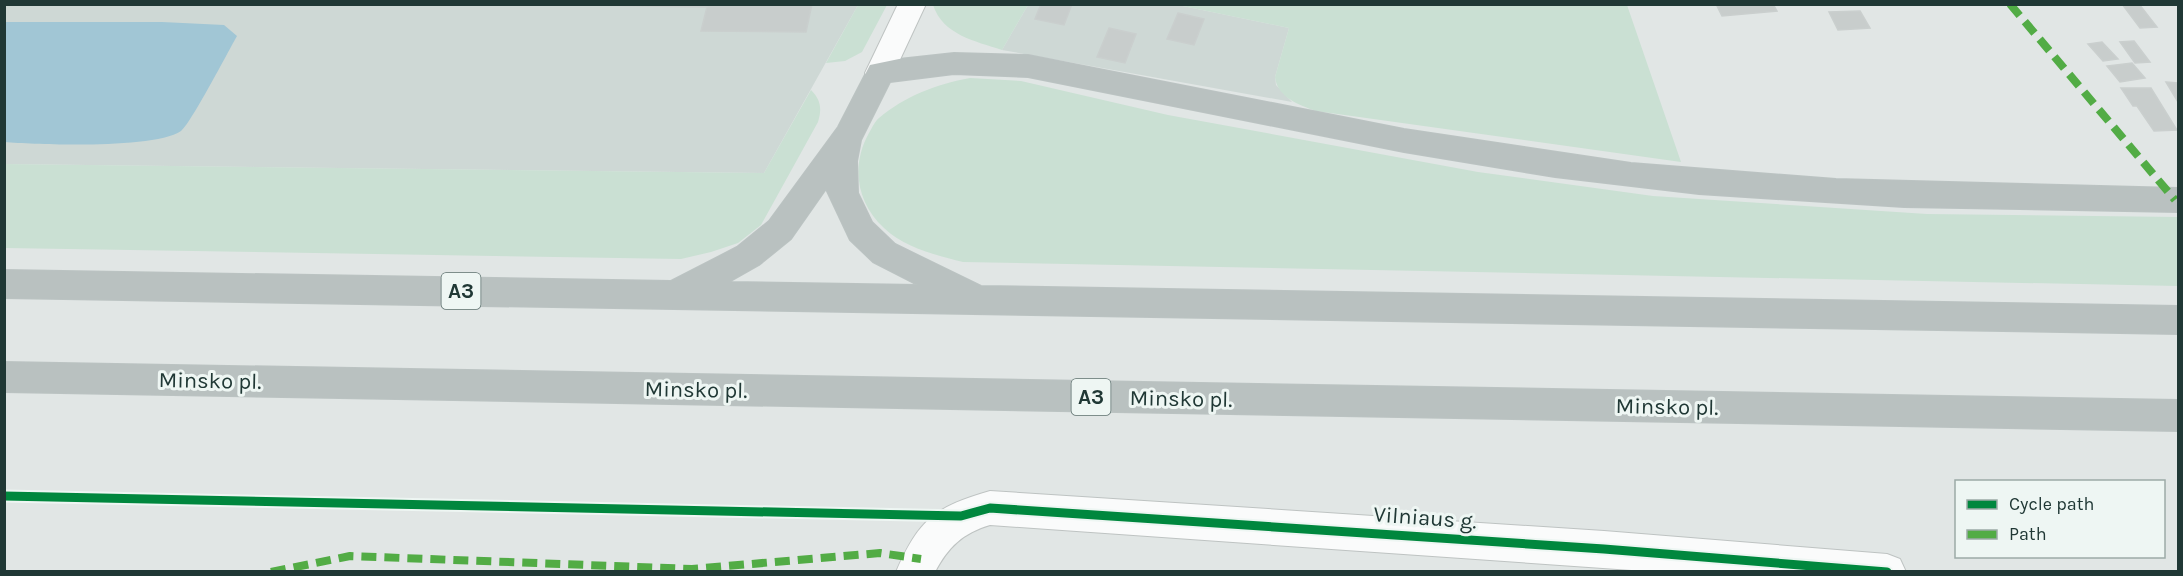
<svg xmlns="http://www.w3.org/2000/svg" width="2183" height="576" viewBox="0 0 2183 576" font-family="Karla,sans-serif">
  <rect width="100%" height="100%" fill="#e1e6e5"/>
  <path fill="#ced8d5" d="M5,5H858L764,173L5,164Z
    M1028,5H1178L1289,28L1275,77L1276,85L1292,102L1002,50Z"/>
  <path fill="#cae0d3" d="M858,5H887L862,52L845,61L826,63Z
    M933,5V4L1028,5L1002,50C975,41 943,35 933,5Z
    M1178,5H1627L1681,162L1316,111C1299,105 1277,97 1275,77L1289,28Z
    M970,78L1021,81L1168,115L1478,172L1653,196L1927,214L2178,217V286L963,262C936,255 905,248 884,228C856,202 851,165 869,133C872,128 875,121 879,118C905,96 937,84 970,78Z
    M811,90C821,100 822,109 818,122L761,225L738,243L711,252L681,259L5,248V164L764,173Z"/>
  <path fill="#a1c6d5" d="M4,22H162L224,25L237,36C229,50 190,125 181,131C154,149 40,145 5,142Z"/>
  <path fill="#c8cdcc" stroke="#cacfce" stroke-width="1.5" d="M520,4H812L806,32L701,31L707,7Z
    M1041,4H1072L1064,25L1035,19Z
    M1716,4H1773L1777,11L1722,16Z
    M2122,4H2139L2157,27L2140,28Z
    M1860,11L1870,28L1838,30L1829,12Z
    M1178,13L1204,19L1194,45L1167,39Z
    M1109,28L1136,34L1125,63L1097,57Z
    M2134,41L2150,62L2135,63L2120,42Z
    M2102,42L2118,59L2103,61L2088,44Z
    M2132,63L2145,78L2120,82L2107,66Z
    M2166,82L2178,83V102Z
    M2121,88H2151L2177,130L2154,131L2137,106H2133Z"/>
  <g fill="none" stroke-linecap="round" stroke-linejoin="round">
    <defs>
      <path id="minor" d="M898,4H926L890,81L880,84L870,81L865,73Z
        M990,491L1604,531L1887,554L1900,559L1906,572H1660L990,525C963,533 948,547 935,572H896C919,519 935,507 990,491Z"/>
      <path id="highway" d="M954,53L1028,55L1404,129L1631,163L1836,179L2178,188V212L1904,207L1699,194L1555,177L1404,152L1028,77L954,74L890,82L861,140L857,161L858,193L872,222L895,244L981,286L2178,306V334L4,298V270L671,281L737,247L769,221L838,127L870,65L899,59ZM826,189L850,240L873,262L918,285L729,282L759,265L791,239Z
        M4,362L2178,400V431L4,392Z"/>
    </defs>
    <use href="#minor" stroke="#bec3c2" stroke-width="2"/>
    <use href="#highway" stroke="#bbc3c2" stroke-width="2"/>
    <use href="#minor" fill="#fafbfb" fill-rule="evenodd"/>
    <use href="#highway" fill="#b9c1c0" fill-rule="evenodd"/>
    <path stroke="#52ac45" stroke-width="8" stroke-dasharray="15 8" stroke-linecap="butt" d="M2010,4L2175,200
      M271,572L350,556L692,569L880,553L921,559"/>
    <defs>
      <path id="cycleway" d="M4,496L961,516L990,508L1604,549L1887,572"/>
    </defs>
    <use href="#cycleway" stroke="#eef6f3" stroke-width="13"/>
    <use href="#cycleway" stroke="#00873e" stroke-width="9"/>
  </g>
  <g text-anchor="middle" dominant-baseline="central" stroke-width="6" stroke-linejoin="round" paint-order="stroke">
    <g fill="#eef6f3" stroke="#5e716e" stroke-width="1.5">
      <rect x="441.5" y="273" width="39" height="36" rx="4.5"/>
      <rect x="1071.5" y="379" width="39" height="36" rx="4.5"/>
    </g>
    <g font-size="21" font-weight="bold" fill="#203835">
      <text x="461" y="291">A3</text>
      <text x="1091" y="397">A3</text>
    </g>
    <g font-size="22" fill="#203835" stroke="#eef6f3">
      <text transform="translate(210 381) rotate(1)">Minsko pl.</text>
      <text transform="translate(696 390) rotate(1)">Minsko pl.</text>
      <text transform="translate(1181 399) rotate(1)">Minsko pl.</text>
      <text transform="translate(1667 407) rotate(1)">Minsko pl.</text>
      <text transform="translate(1425 518) rotate(4)">Vilniaus g.</text>
    </g>
  </g>
  <rect width="2183" height="576" fill="none" stroke="#203835" stroke-width="12"/>
  <rect x="1955" y="480" width="210" height="78" fill="#eef6f3" stroke="#9caaa7" stroke-width="1.5"/>
  <rect x="1967" y="500" width="30" height="9" fill="#00873e" stroke="#9caaa7" stroke-width="1.5"/>
  <text x="2009" y="510" font-size="18" fill="#203835">Cycle path</text>
  <rect x="1967" y="530" width="30" height="9" fill="#52ac45" stroke="#9caaa7" stroke-width="1.5"/>
  <text x="2009" y="540" font-size="18" fill="#203835">Path</text>
</svg>
